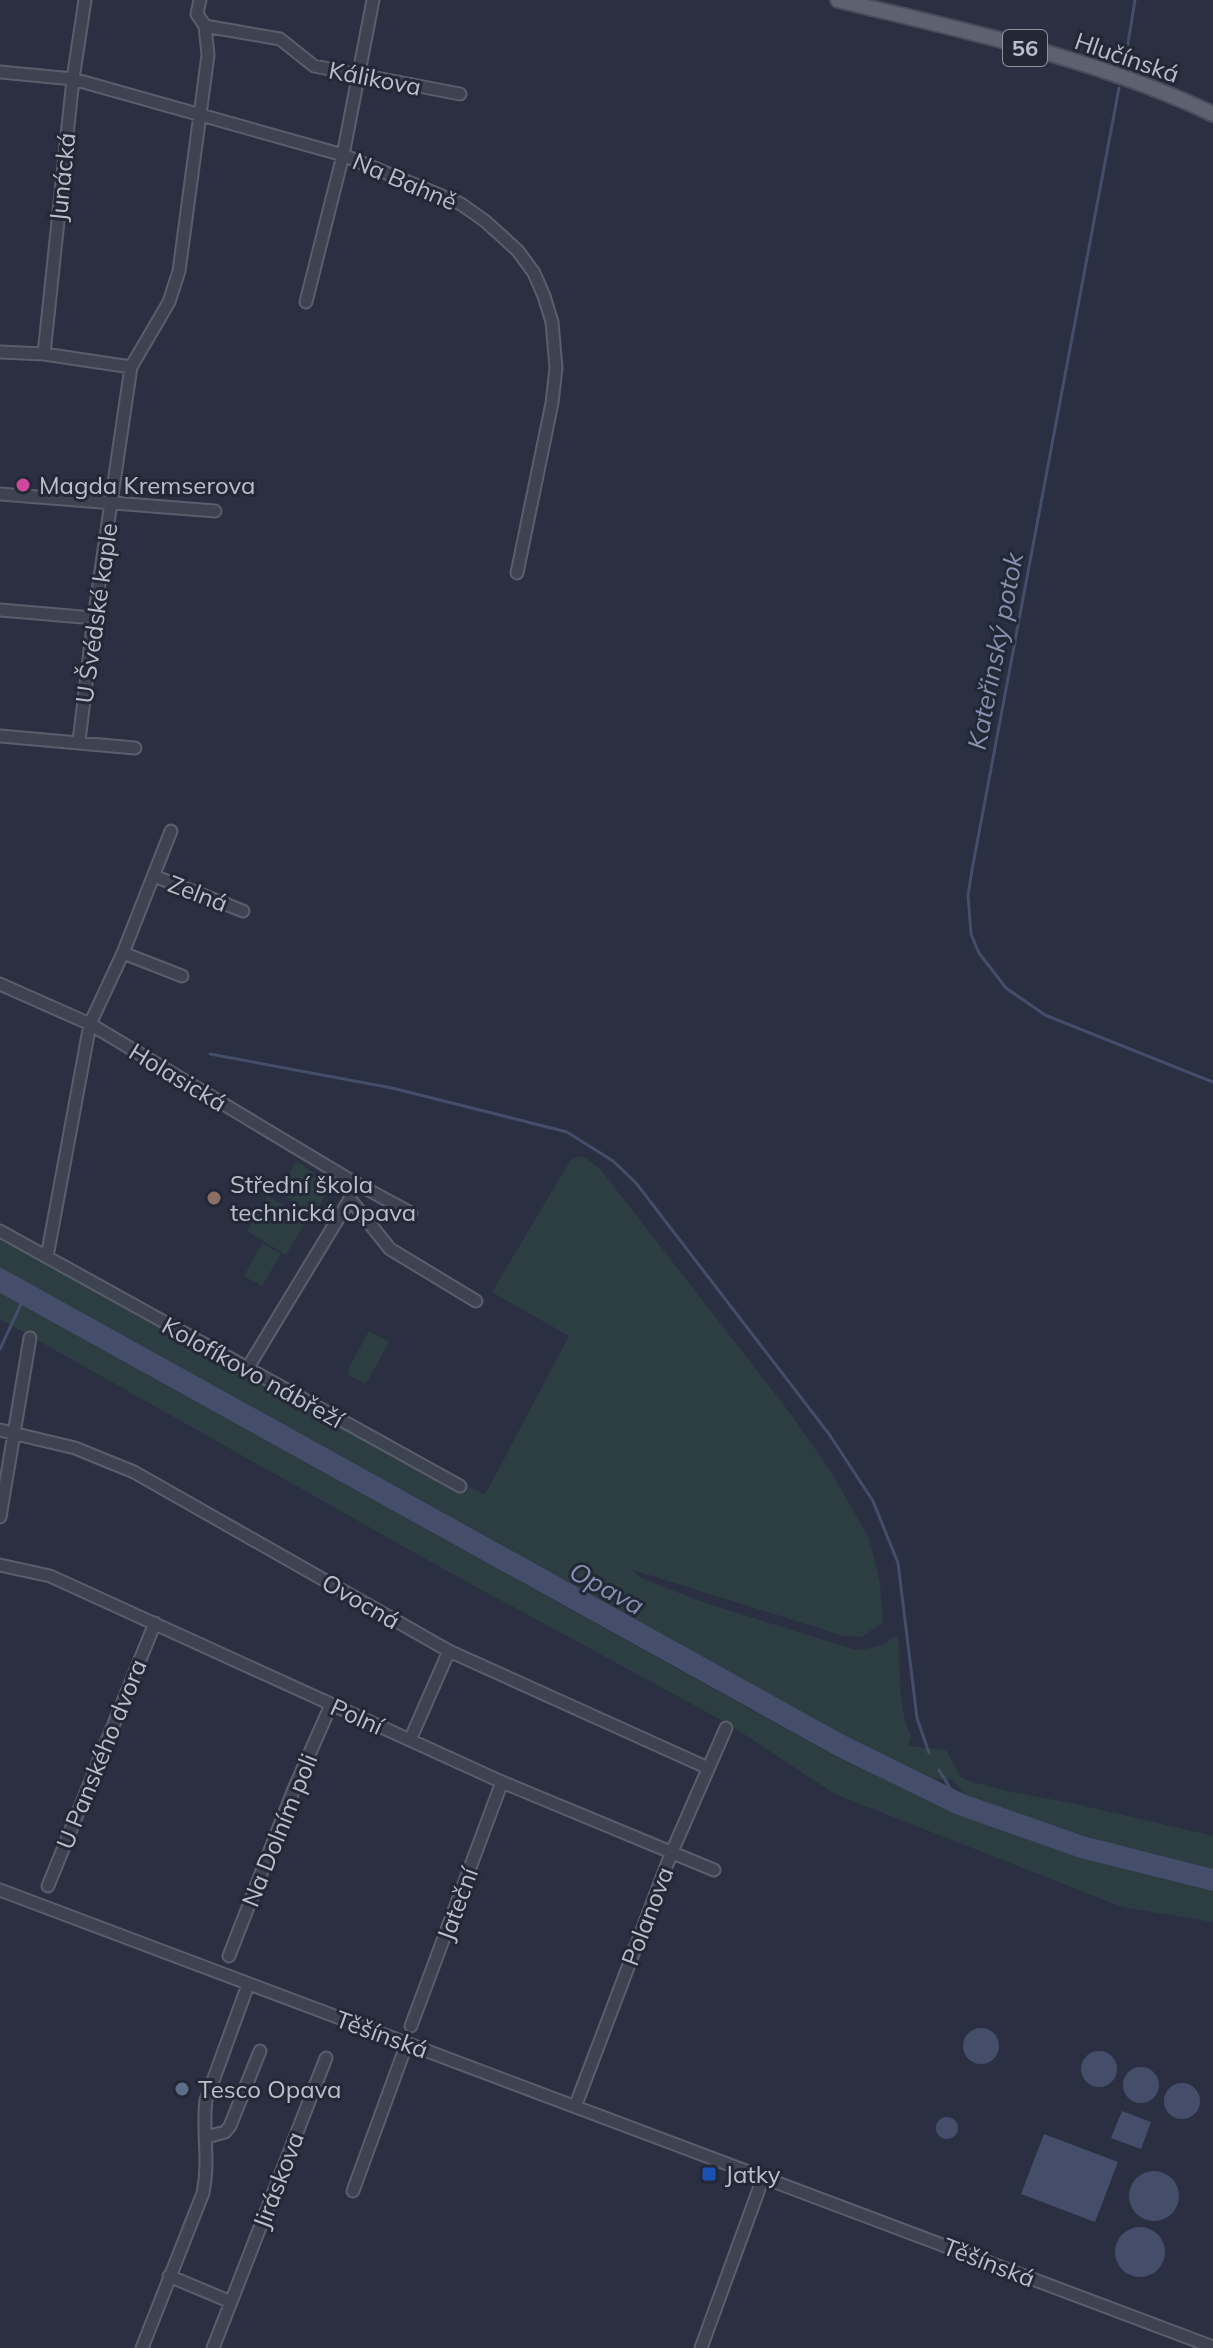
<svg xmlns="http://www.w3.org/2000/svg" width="1213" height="2348" viewBox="0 0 1213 2348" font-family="Mulish,sans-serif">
  <rect width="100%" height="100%" fill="#2a3041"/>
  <path fill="#2d3e43" d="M577,1156L586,1158L601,1170L790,1413L831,1472L869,1538L880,1583L883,1622L862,1637L844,1636L633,1570L634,1572L641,1578L705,1603L856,1650C869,1648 883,1648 892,1637L898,1636C901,1668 897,1707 911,1736L908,1746L946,1750L960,1776L966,1780L1006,1791L1076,1804L1213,1836V1870L1110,1844L1023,1815L963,1793L953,1780L931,1778L846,1736L0,1267V1240L245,1364L485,1495L569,1336L492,1292L570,1161Z
    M296,1161L331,1184L315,1214L280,1193Z
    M268,1196L307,1219L286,1255L247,1231Z
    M262,1243L281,1254L262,1286L244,1276Z
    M0,1293L835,1756L955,1814L1080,1858L1213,1891V1922L1122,1907L835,1794L727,1723L449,1572L0,1319Z
    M369,1331L389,1342L366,1384L349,1375L348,1369Z"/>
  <path fill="#444e6a" d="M0,1267L846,1736L964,1794L1087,1837L1213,1869V1891L1080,1858L955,1814L836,1756L0,1293Z
    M963 2046a18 18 0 1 1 36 0a18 18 0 1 1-36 0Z
    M1081 2069a18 18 0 1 1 36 0a18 18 0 1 1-36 0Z
    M1123 2085a18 18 0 1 1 36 0a18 18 0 1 1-36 0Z
    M1164 2101a18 18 0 1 1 36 0a18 18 0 1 1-36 0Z
    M1122,2111L1151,2122L1141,2149L1111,2138Z
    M936 2128a11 11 0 1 1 22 0a11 11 0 1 1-22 0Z
    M1044,2134L1118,2162L1095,2222L1021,2194Z
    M1129 2196a25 25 0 1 1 50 0a25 25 0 1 1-50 0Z
    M1115 2252a25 25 0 1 1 50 0a25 25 0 1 1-50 0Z"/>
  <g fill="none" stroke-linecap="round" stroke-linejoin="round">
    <path stroke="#444e6a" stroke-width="3" d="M1126,56L1135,0
      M1119,88L972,870L968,895L971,934L979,953L1006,988L1045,1015L1213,1082
      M210,1054L392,1088L567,1132L613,1161L636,1183L829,1434L873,1501L898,1563L917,1718L929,1753
      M0,1349L22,1302
      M939,1770L950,1788"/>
    <defs>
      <path id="minor" d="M205,26L280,39L314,66L460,94
        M0,72L73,79L343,155L461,204L485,221L518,251L534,273L544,296L552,322L556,368L552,403L517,573
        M306,302L343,155L373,0
        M0,352L44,354L131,367
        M44,354L73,79L85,0
        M0,494L215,511
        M0,610L94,618
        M0,736L135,748
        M79,741L94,618L131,367L169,302L179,271L208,55L205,26L197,14L200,0
        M154,876L243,911
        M123,953L182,976
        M0,984L90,1024L350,1180L411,1213
        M350,1199L390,1249L476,1301
        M0,1231L460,1486
        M47,1257L90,1024L123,953L171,831
        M247,1369L350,1199V1180
        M0,1430L75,1448L134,1472L449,1651L708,1768
        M0,1517L30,1338
        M0,1565L50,1576L502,1782L714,1870
        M410,1740L449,1651
        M48,1886L155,1623
        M0,1890L1213,2347
        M229,1956L294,1789L331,1705
        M411,2026L502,1782
        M575,2107L671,1854L726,1728
        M207,2137L225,2132L230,2126L260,2051
        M353,2191L407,2043
        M169,2276L231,2302L326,2058
        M142,2348L203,2193C210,2160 202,2132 206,2100L248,1985
        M213,2348L231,2302
        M701,2348L763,2178"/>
      <path id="major" d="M838,0C965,31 1095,58 1213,114"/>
    </defs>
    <use href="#minor" stroke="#5a5e6c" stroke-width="15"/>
    <use href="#major" stroke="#484c5b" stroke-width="18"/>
    <use href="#minor" stroke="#3e4351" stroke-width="11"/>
    <use href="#major" stroke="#5d6271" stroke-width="14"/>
  </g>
  <circle fill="#d1479c" stroke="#232837" stroke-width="3" cx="23" cy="485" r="8"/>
  <circle fill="#8d6e63" stroke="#232837" stroke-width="3" cx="214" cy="1198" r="8"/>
  <circle fill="#5c6f8a" stroke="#232837" stroke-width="3" cx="182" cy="2089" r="8"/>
  <rect fill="#1a4fb4" stroke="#232837" stroke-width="3" x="701" y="2166" width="16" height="16" rx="4"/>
  <g text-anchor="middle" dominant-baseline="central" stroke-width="6" stroke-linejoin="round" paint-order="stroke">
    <rect fill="#232837" stroke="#8e929f" stroke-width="2" x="1003" y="30" width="44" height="36" rx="6"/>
    <g font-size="22" font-weight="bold" fill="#bcbfcb">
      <text x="1025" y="48">56</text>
    </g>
    <g font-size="24" fill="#bcbfcb" stroke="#232837">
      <text transform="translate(1127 57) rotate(19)">Hlučínská</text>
      <text transform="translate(375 78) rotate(11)">Kálikova</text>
      <text transform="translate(62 177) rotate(-84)">Junácká</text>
      <text transform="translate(405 181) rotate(23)">Na Bahně</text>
      <text transform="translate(96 613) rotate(-82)">U Švédské kaple</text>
      <text transform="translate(198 893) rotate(21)">Zelná</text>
      <text transform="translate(178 1077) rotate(31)">Holasická</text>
      <text transform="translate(253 1372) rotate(29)">Kolofíkovo nábřeží</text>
      <text transform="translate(361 1601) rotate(30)">Ovocná</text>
      <text transform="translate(357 1716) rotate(24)">Polní</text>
      <text transform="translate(101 1754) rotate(-68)">U Panského dvora</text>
      <text transform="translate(279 1830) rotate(-68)">Na Dolním poli</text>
      <text transform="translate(457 1904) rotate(-70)">Jateční</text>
      <text transform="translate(647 1916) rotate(-69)">Polanova</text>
      <text transform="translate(382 2034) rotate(20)">Těšínská</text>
      <text transform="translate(278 2180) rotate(-69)">Jiráskova</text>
      <text transform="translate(989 2262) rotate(21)">Těšínská</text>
    </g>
    <g font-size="24" fill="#bcbfcb" stroke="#232837" text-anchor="start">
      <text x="39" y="485">Magda Kremserova</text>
      <text x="230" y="1184">Střední škola<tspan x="230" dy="28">technická Opava</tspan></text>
      <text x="198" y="2089">Tesco Opava</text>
      <text x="725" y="2174">Jatky</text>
    </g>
    <g font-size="26" font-style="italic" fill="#8691af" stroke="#232837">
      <text transform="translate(995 651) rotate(-79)">Kateřinský potok</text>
      <text transform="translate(607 1588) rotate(29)">Opava</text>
    </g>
  </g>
</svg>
